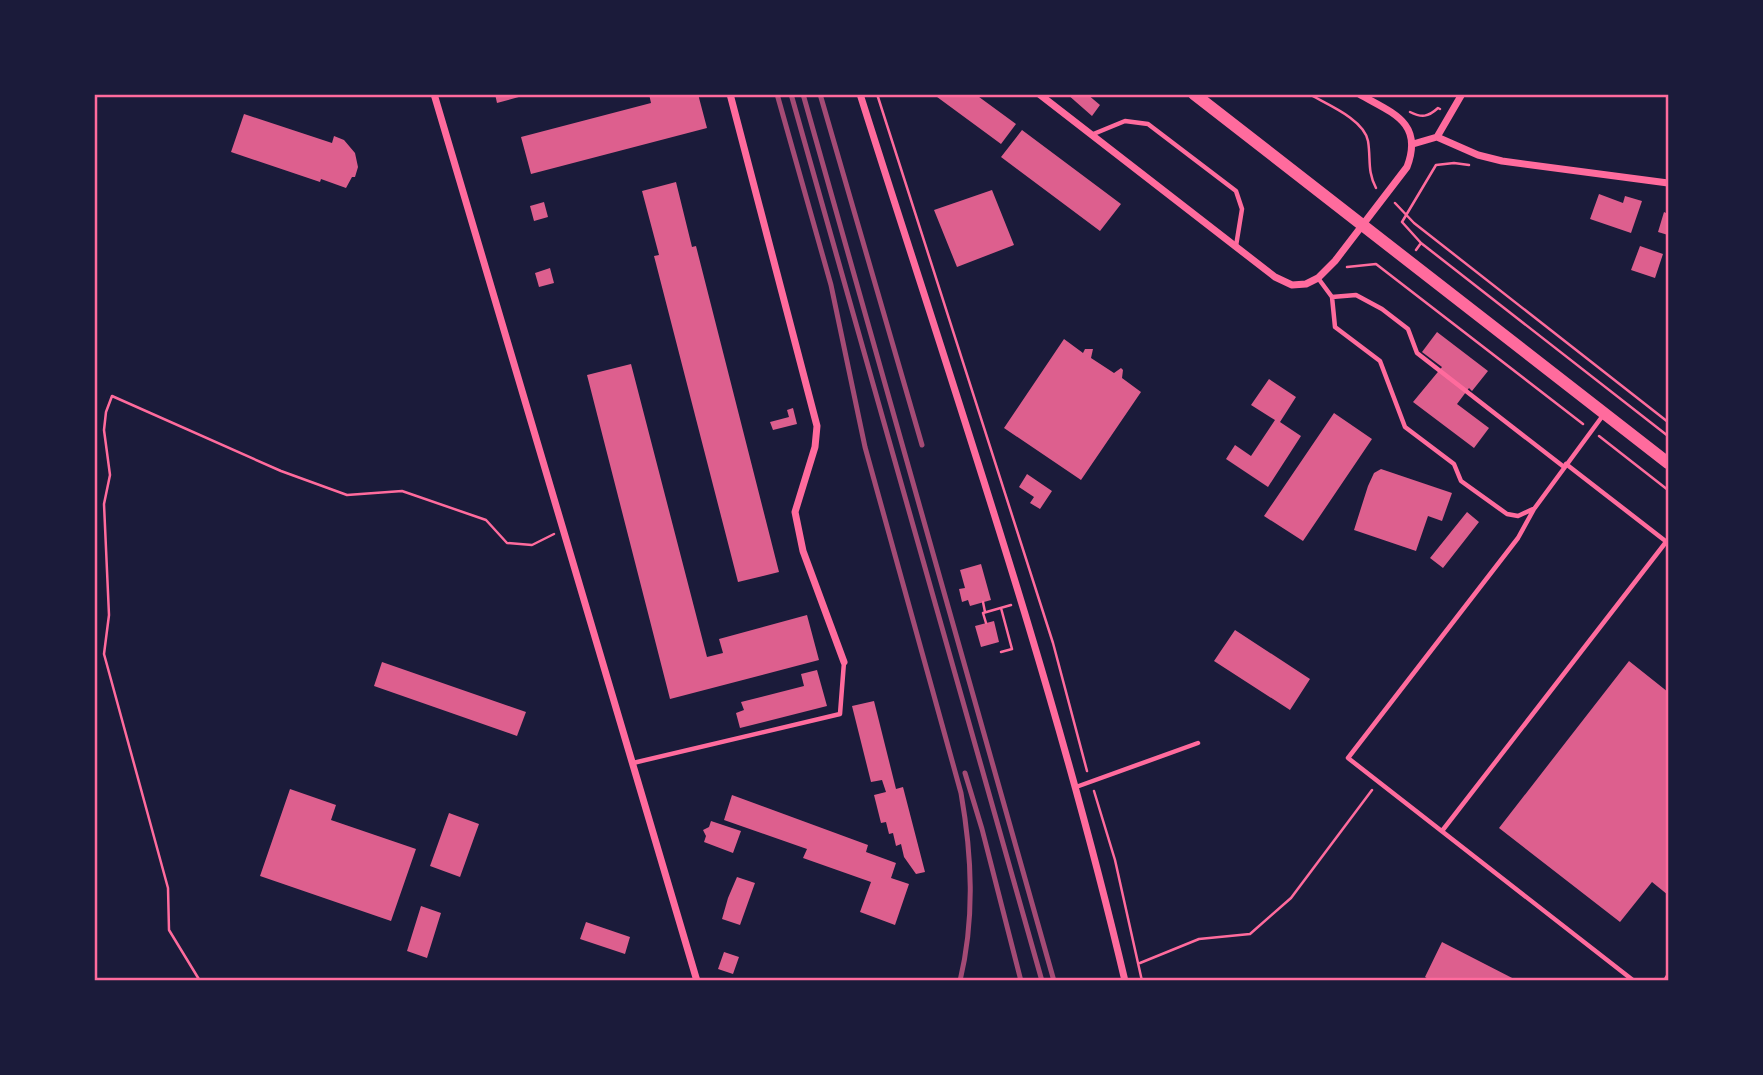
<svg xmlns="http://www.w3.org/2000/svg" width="1763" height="1075" viewBox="0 0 1763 1075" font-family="Signika,sans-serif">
  <rect width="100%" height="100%" fill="#1b1b3a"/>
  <path fill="#dd5f8e" d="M495,94H526V95L497,103Z
    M649,94H698L707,128L531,174L521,137L651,103Z
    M933,94H975L1016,124L1001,144Z
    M1067,94H1087L1100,105L1092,116Z
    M244,114L332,143L334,136L344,140L355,153L358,167L355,177H352L346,188L321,179L320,182L231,152Z
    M1022,130L1121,204L1100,231L1001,157Z
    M676,182L692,247L696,246L779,572L738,582L654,256L659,255L642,191Z
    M992,190L1014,245L957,267L934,210Z
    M1599,194L1623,203L1625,196L1642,201L1631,233L1590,219Z
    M544,202L548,217L534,221L530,206Z
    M1664,212L1668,214V235L1658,232Z
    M1640,246L1663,254L1655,278L1631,270Z
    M550,268L554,283L539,287L535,273Z
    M1437,332L1488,371L1472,391L1469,388L1457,404L1489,428L1474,448L1413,402L1442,367L1422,352Z
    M1064,339L1083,353L1085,349H1093L1091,358L1114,373L1121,368L1123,370L1122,378L1141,392L1081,480L1004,428Z
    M631,364L707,657L723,653L719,639L807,615L819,660L670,699L587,375Z
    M1269,379L1296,397L1280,422L1301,436L1268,487L1226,459L1235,445L1251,456L1275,420L1251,405Z
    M793,408L797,424L773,430L770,422L789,417L787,410Z
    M1334,413L1372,439L1303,541L1264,516Z
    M1381,469L1452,493L1442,521L1428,516L1416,551L1354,530L1368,486L1374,473Z
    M1027,474L1052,491L1040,509L1030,503L1034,497L1019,487Z
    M1467,512L1479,522L1443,568L1430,558Z
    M981,564L991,600L970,606L968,600L962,602L959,589L965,588L960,570Z
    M994,621L999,642L981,647L975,626Z
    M1235,630L1310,679L1290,710L1214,661Z
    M1629,661L1668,692V895L1652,882L1620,922L1499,828Z
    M382,662L526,712L517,736L374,686Z
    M817,670L827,706L740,728L736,713L744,710L741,702L804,686L801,674Z
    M874,701L896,789L903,787L925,872L916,874L904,857L901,844L896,846L893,833L889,834L886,822L881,823L874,795L886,792L882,780L871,782L852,706Z
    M290,789L336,805L331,820L416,849L391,921L260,876Z
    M732,795L868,845L866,852L896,863L891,878L909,884L895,925L860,912L871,882L803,858L807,849L724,820Z
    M449,813L479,824L460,877L430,866Z
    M711,821L741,831L733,853L704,842L706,836L703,830L709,827Z
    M737,877L755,883L740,925L722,919L728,898Z
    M421,906L441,913L427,958L407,951Z
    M586,922L630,937L625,954L580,939Z
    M1442,942L1518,981H1431L1425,977Z
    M724,952L739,957L733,974L718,969Z"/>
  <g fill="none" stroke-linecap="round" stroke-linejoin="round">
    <path stroke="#ff6b9d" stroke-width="2.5" d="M877,94L1053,643L1087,771
      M1309,94C1326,104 1364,119 1368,141C1371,159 1367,171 1376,188
      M1410,112C1422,118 1428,117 1438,108L1440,109
      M1395,203L1414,223L1668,422
      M1421,243L1668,436
      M1416,250L1421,243L1402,222L1436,165L1454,163L1469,165
      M1347,267L1376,264L1583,424
      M1599,436L1668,490
      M983,602L985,612
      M986,623L983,613L1011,605
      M1001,652L1012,649L1001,608
      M1094,791L1115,860L1142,981
      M1140,963L1199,939L1250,934L1291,898L1372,790
      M200,981L169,930L168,888L104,654L109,615L104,504L110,475L104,430L106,412L112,396L281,471L347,495L402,491L486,520L507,543L532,545L554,534"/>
    <path stroke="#ff6b9d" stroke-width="4.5" d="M1091,135L1125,121L1148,124L1236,191L1242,209L1236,246
      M1318,278L1332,297L1356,295L1382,309L1408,329L1417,353L1564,467
      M1332,297L1335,327L1380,361L1405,427L1454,464L1461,481L1507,514L1518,516L1533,509
      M1604,414L1534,509L1518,538L1348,758L1634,981
      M1566,464L1668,543
      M633,763L840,714L844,662
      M1076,787L1198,743
      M1442,831L1666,542
      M1665,981L1668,976"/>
    <path stroke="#ff6b9d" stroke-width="7" d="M434,94L697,981
      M730,94L817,426L815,447L795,512L803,551L844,662
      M860,94C953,388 1054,680 1125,981
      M1039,94L1275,277L1292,285L1306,284L1318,278L1335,261L1407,167C1424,122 1392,113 1359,94
      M1437,137L1462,94
      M1413,144L1437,137L1478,155L1502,161L1668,183"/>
    <path stroke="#ff6b9d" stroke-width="12" d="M1194,94L1668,463"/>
    <path stroke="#a44b75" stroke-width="5" d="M777,94L831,285L865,447L961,793C972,856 975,918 960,981
      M791,94L1042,981
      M803,94L1054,981
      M820,94L922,445
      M965,773L982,829L1021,981"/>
  </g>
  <rect width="1763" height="1075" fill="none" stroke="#1b1b3a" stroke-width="192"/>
  <rect x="96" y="96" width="1571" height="883" fill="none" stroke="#ff6b9d" stroke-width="2.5"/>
</svg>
